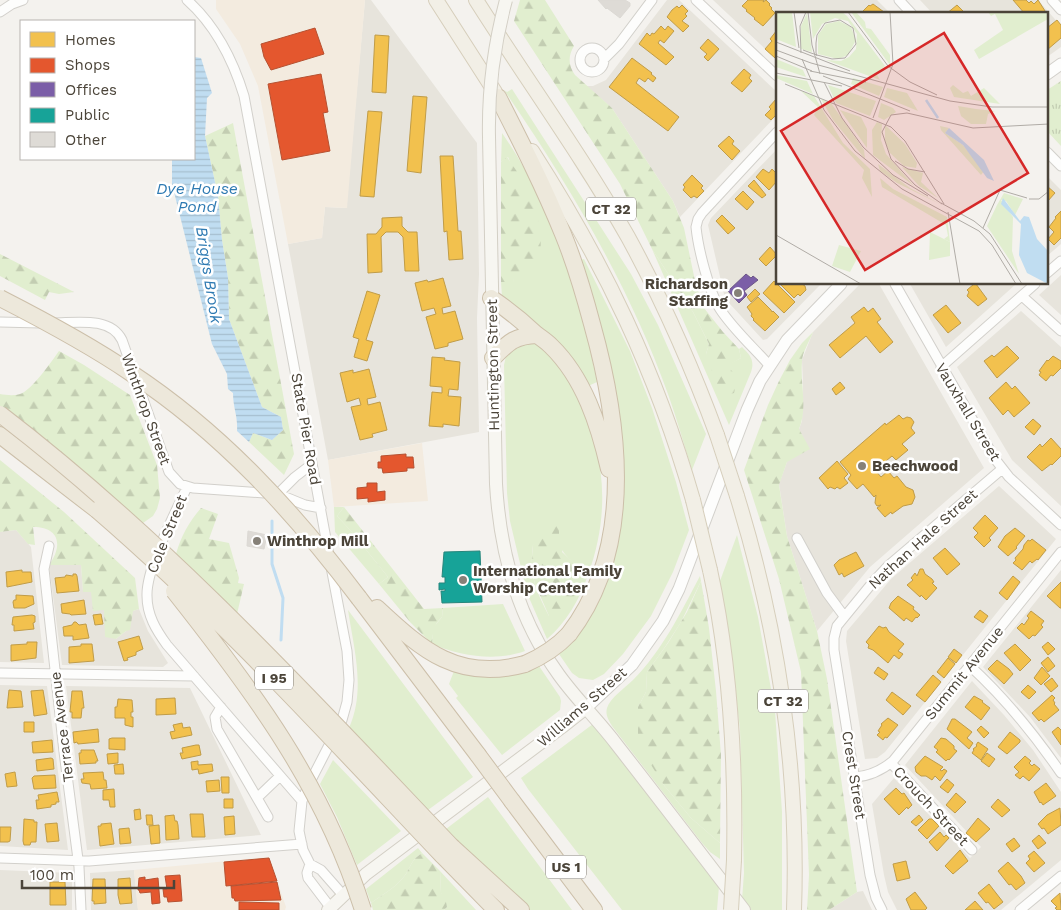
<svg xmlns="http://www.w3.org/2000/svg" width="1061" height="910" viewBox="0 0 1061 910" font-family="'Work Sans',sans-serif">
  <defs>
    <pattern id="forest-firs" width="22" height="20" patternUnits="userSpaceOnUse" patternTransform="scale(1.25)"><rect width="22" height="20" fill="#e1eecf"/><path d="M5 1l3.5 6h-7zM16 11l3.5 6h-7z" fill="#c3cdb2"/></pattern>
    <pattern id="park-tufts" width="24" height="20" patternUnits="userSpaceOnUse" patternTransform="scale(1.25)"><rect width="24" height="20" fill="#e1eecf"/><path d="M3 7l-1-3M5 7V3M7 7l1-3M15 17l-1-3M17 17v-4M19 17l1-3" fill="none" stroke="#c3cdb2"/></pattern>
    <pattern id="water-rules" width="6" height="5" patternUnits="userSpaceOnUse" patternTransform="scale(1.25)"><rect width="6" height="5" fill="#c0ddf1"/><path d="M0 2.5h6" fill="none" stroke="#a6bfcf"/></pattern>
  </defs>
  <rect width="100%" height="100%" fill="#f4f2ee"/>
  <path fill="#e7e4dc" d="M365,0H371L477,143L479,274L477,318L479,432L328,460L288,244L322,238L325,207L346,208Z
    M667,0H679L777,92V115L680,217L673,201L612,108L586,86H593L606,80Z
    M713,0H877L891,14H777V60Z
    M920,0H1038L1061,26V47L1047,57V14H933Z
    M777,149V284H821L767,339L763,340L730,304L724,294L708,225L711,218Z
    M1047,176L1061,190V244L1047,256Z
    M1061,275V315L1039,295Z
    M860,284H879L984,468L870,567L817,631L787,536L779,484L802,421L803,383L802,360L813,332Z
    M910,284H1016L946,347Z
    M1021,311L1061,347V506L1012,460L957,367Z
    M999,486L1056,539L885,752L877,758L865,759L846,641L847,631L891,579Z
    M16,530L31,547L44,663L0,662V532Z
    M49,565H81L83,591L91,592L104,610L116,639L126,631L133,611L139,609L148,631L168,663L163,667L62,665Z
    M1061,570V758L1030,717L983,667Z
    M972,681L1004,715L1033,750L1061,792V860L1001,910H897L888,892L884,875L872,804L894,778L970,858L981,847L905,765Z
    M0,685L47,686L68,850L0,846Z
    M66,686L190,688L261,835L87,850Z
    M0,870L72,873V910H0Z
    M134,870L138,910H91L90,873Z
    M863,891L872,910H829L857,892Z"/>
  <path fill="#f3ebdf" d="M216,0H365L347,208L325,207L322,238L288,244L258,86L240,44L216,9Z
    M422,443L428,501L334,507L328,460Z
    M269,857L286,907L285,910H138L134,870Z"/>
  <path fill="#e1eecf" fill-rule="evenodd" d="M512,89L631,274L658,325L706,434L692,470C684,445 677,419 668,394C629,285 569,185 504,90L507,92Z
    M502,133C553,206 580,296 597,382L586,387L502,297L501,282H513L520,187L508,157L501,162Z
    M652,249L693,312L709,344L706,354L727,365L741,358L739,349L742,347C750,355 755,360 751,372L729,425Z
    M584,259L630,351L652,408L676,482L689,530L673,572L651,616L623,654L604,674L593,680L579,678L572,673L559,654L573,642L572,639L597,602L609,577L614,558L623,498L580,260Z
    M522,341C527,342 536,342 541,345C553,353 567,378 574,391C606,450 611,512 588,575C579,600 567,622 547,639L527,593L510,521L507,493L504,365L506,356ZM559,524C558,544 559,551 575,564L570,583L577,597L549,616C535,589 529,575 533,545Z
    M334,507H344L337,516L351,531L388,577L379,584L335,532Z
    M737,535L758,617L775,711L782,812V910H750L742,900L744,873L740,729L730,644L720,581Z
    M700,576L701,581L681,622L665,647L647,672L646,692L638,707L663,784L691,818L720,843V859L710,852L702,843L612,726C609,721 605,715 607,708C610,698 625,688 633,680C662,651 681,612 700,576Z
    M503,604L525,651C495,662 461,656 432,644L433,628L442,617L443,608Z
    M348,610L473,777L428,810L349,728C366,690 354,650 348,610Z
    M539,666L560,697L561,701L560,710L502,755L456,698L458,696L449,684L454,671L457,673L486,676Z
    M593,724L719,886L717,910H622L528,789L521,778Z
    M333,760L401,831L357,865L337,817L320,784Z
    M488,797L572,910H522L446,829Z
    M418,848L422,853C408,862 411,871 400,881C392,890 380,896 371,903L366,889Z
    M440,871L476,910H444L447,907L441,893Z"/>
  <path fill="url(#forest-firs)" d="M520,0H545L574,46C568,56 568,65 575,75L612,108L673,201L684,228L694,276L704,308L723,332L739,349L741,358L727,366L738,377L734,393L721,397L706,354L709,344L693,312L652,249L620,184L514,21Z
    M233,123L294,454L284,475L249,442L253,433L272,440L283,430L281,417L262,407L229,319L228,278L222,240L218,196L205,136Z
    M507,157L520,176V186H527C537,210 554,262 523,276L515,274L513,282H501V162Z
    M0,254L74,292L59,294L49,292L45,300L0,276Z
    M813,332C810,341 802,352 802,362C800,384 808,408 799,429L810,449L787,462L779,485L787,536L817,631L827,679L857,892L829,910H807L809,875L801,672L779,579L744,470L768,405L779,381L790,360L802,343Z
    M59,351L84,365L130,395L157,465L160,498L157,509L153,516L143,523L65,456L0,406V394C6,395 14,396 20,394C31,391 52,361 59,351Z
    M0,460L64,512L135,578L139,609L133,611L130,630L126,631L116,639L105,637L104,610L93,611L91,592H83L81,565H49C63,546 60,527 33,527L35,545L28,544L16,530L0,532Z
    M344,507L424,609L443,608L442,617C433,626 433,632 432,644L410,622L379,584L388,577L351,531L337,516Z
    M201,508L218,514L209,539L229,543L239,578L238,583L244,584L237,614L176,554C181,536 189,522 201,508Z
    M559,523V535L565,544L562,552L575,564V578L570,583L577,597L561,623L549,616L535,584L531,568L533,545L538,532L550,525Z
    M701,581L709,628L716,691L721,755L720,843L691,818L663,784L638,744V707L646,692L647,672L668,643L687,612Z
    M422,853L440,871L441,893L445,897L447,907L444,910H373L371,903C380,896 392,890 400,881C411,871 408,862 422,853Z"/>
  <path fill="url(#park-tufts)" d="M1061,81V146L1047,131V90Z"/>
  <path fill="url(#water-rules)" d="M194,57L201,58L212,93L207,98L205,136L218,196L222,240L228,278L229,319L262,407L281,417L283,430L272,440L253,433L249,442L237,431C238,416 233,408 233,393L228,389L227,374L212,344L172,184V159H194Z"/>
  <path fill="#f2c14e" stroke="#c09c48" d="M748,0H764L763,2L766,0L770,4L769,5L772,8L771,9L775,13L763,26L754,19L755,18L746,11L747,10L742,6Z
    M1013,0H1026L1029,3L1031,1L1034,4L1038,0L1047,14H1025Z
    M873,4L884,12L883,14H860L869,5L870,6Z
    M682,5L688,11L685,14L687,16L682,21L689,26L683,32L667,17L672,10L677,6L679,8Z
    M957,5L963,11L962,14H946Z
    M1057,20L1061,25V38L1047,50V28Z
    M661,26L665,30L668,26L674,31L664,43L660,40L658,43L674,57L666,65L639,44L647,33L650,36L652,33L654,34Z
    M777,30V55L775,58L765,49L772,41L770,39Z
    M375,35L389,36L386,93L372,92Z
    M708,39L719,49L708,61L704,57L707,54L700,48Z
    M632,58L652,73L651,74L656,78L653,82L648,78L645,82L639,78L636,83L679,117L668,131L609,87Z
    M744,69L751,75L749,78L752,81L742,92L731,83Z
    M413,96L427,97L421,173L407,171Z
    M777,98V114L771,120L765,115L771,109L769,107Z
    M368,111L382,112L374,197L360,196Z
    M729,136L734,141L732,144L740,151L732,160L718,146Z
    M440,156H453L458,231H461L463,259L449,260L447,231L444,232Z
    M763,169L769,173L772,169L777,174V181L769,190L756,177Z
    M692,175L703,186L701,188L704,191L697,198L694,196L691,198L683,190L685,187L683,185Z
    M754,180L766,195L762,198L748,186Z
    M1047,186L1055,193L1047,202Z
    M743,191L754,202L747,210L735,199Z
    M1061,211V238L1054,245L1048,239L1054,232L1049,227L1056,218L1055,217Z
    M722,215L735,228L728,234L716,221Z
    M402,217V226L408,232H417L419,271H405L403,237L398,232H386L381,237L382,272L368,273L367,234H376L382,227V218Z
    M770,247L777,255L766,266L759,259Z
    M443,278L451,306L442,308L443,314L455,311L463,339L448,343V346L435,349L426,317L436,314L434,308L422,311L415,283L427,280L428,282Z
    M774,281L795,302L784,313L763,293Z
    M780,284H802L805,286L806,290L800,296L798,294L794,298Z
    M974,284H976L987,299L978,306L967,296L969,292L967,290Z
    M755,289L760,294L751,302L747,297Z
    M367,291L380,295L366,340L373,342L367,361L354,357L359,339L353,337Z
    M758,297L771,310L772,312L773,311L779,317L765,331L753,320L754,319L751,316L752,314L747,307Z
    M946,305L961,323L948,333L933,315Z
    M864,307L868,312L873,308L881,319L877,322L893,342L880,353L866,336L840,358L829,345L855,323L851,317Z
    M1007,346L1019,358L997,378L984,361L992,355L994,357Z
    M1053,356L1061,361V368L1053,376L1051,375L1046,381L1039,375L1041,372L1039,371L1047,360L1048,361Z
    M432,357L445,358L444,360L460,362L458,390L449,389L448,396L461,397L459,426L443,424V427L429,426L432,392L442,393V387L430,386Z
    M369,369L376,397L367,399L368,405L380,402L387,430L372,434L373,437L360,440L351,407L361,405L359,398L347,402L340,373L353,370V373Z
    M840,382L845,388L836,395L832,389Z
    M1006,382L1012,389L1015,386L1030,403L1014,417L1008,410L1003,415L989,398Z
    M899,415L903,419L907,417L911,418L914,422L911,428L915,433L902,444L908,450L896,460L892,456L875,470L881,477L888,471L894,478L897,476L906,487L913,490L915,497L912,504L903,506L892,514L891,512L885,517L877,508L881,505L877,506L875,503L876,495L874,497L863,484L857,489L848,479L851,475L840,462L885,423L886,425Z
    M1033,419L1041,426L1034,435L1025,427Z
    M1051,438L1061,449V456L1052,465L1051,464L1042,471L1027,457L1040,444L1042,447Z
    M837,461L848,474L844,478L848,483L840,489L837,487L835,489L830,487L828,489L819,478Z
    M985,515L998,528L989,538L991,540L984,547L974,537L978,533L973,528Z
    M1015,528L1025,536L1016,547L1017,548L1008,556L998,547L1005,536Z
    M1032,539L1046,550L1038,560L1037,559L1032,563L1030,561L1022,570L1013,563L1016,560L1015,558L1023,549L1024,545L1028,540L1030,541Z
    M945,548L960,564L947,575L933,558Z
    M856,552L864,566L844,577L842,573L839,575L834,565L839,560Z
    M920,569H923L925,574L932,579L934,582L932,583L937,588L926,600L921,595L920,597L907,585L913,580L911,578L915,573L917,576Z
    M22,570V572H31L32,582L7,587L6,572Z
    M73,574H76L77,576L79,591L57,593L55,578L65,577L66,575L73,576Z
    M1013,576L1020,582L1007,600L999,593Z
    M1061,582V608H1060L1047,596Z
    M16,595L33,596L34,604L25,608H14L13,602L14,600H16Z
    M898,596L914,607L913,609L920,615L917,618L916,617L912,622L906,618L904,621L889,608L891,603Z
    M84,600L86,614L71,615L70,614L62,613L61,604Z
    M980,610L988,616L983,623L974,617Z
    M1031,611L1044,621L1041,625L1043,627L1035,636L1033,635L1029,639L1017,628L1022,623L1024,625L1029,618L1027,616Z
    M101,614L103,624L95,625L93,615Z
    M32,615L35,616V622L33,623L34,629L14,631V625H12L13,617Z
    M74,622H76L79,625L86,624L89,638L73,640V636H64L63,627L72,625Z
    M879,626L883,628L886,627L889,632L904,644L898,651L903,654L899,659L894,655L888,663L873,650L868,648L869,645L866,642Z
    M139,636L143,649L136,652V655L127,658L128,660L124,661L118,642Z
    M27,642H37L36,658L11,661V645L27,644Z
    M1048,642L1055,649L1048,655L1042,647Z
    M81,644H92L94,661L69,663V647L81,646Z
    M1015,644L1031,660L1020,671L1004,653Z
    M954,649L962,655L956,663L948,657Z
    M1048,657L1055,666L1048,672L1041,663Z
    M948,658L955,664L944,678L937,672Z
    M997,660L1009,669L1013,674L1004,684L988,669Z
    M878,667L888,674L884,680L874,673Z
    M1042,667L1050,676L1041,685L1034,678Z
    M933,675L941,682L925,702L916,695Z
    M1052,678L1058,686L1051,692L1044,684Z
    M1028,685L1036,692L1029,699L1021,692Z
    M9,690L21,691L23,707L7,708Z
    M43,690L47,714L34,716L31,691Z
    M72,691H82L84,708H82L81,718H72V712H70Z
    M892,692L911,706L903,715L886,700Z
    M1052,695L1055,698L1053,700L1055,703L1054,704L1059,710L1044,722L1041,719L1039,721L1032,713Z
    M974,696L983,701L982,702L990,708L981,720L965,707Z
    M175,698L176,714L156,715V699Z
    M118,699L132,700L133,712H131V717H133V727L125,725V718H115V707H117Z
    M888,718L898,725L887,738L885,737L883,740L877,735L880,732L878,731L882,725L881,724Z
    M952,719H955L972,732L967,738L973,743L969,749L947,729Z
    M24,722H34V732H24Z
    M182,723L183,728L190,727L192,735L172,739L170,732L175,731L173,725Z
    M981,726L989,733L984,738L977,730Z
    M1058,727L1061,730V745L1052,732Z
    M98,729L99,742L78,744L77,742L74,743L73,732Z
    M1010,732L1020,740V742L1007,754L998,747Z
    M112,738H125V750L109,749V739Z
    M941,738L946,739L954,746V749L957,751L949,760L948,759L946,761L936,752L938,750L934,747Z
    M52,740L53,752L33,753L32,742Z
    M978,742L988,749L981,760L972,753L974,750L973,749L977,746L976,745Z
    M196,745H199L201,755L182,759L180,753H183L182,748Z
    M81,750H94L98,761H96V763L80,764L79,753H81Z
    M118,753V763L108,764L107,754Z
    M987,753L995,759L989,767L981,761Z
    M925,756L943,767L940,770L942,771L944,769L947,771L940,781L935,776L932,780L926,776H921L916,772L915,767Z
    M1025,756L1031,761L1029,763L1032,766L1034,764L1040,769L1029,781L1023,776L1020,779L1015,775L1019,772L1014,767Z
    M51,758L53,759L54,769L37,771L36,760Z
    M198,761V765L212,764L213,771L199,774L198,769L192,770L191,762Z
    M123,764L124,774H115L114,765Z
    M15,772L17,786L7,787L5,774Z
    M103,772L104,780H106L107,788L91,789L90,784L82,783L81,779H84L83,773Z
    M55,775L56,788L34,789L32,778L34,776Z
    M221,777H229V793H222Z
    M947,779L954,785L948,793L940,787Z
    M219,780L220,791L207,792L206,781Z
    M1046,783L1056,796L1043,805L1041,802L1040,803L1034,792Z
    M896,788L902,794L904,793L912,805L908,809L907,807L899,815L884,799Z
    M114,789L115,807H110L109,800H103V790Z
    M57,792L59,802H56V804L51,805V807L37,809L36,800H39L38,795Z
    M956,793L966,802L955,813L946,805Z
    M224,799H233V808H224Z
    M998,799L1010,810L1002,817L991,807Z
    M1060,808L1061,825L1048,834L1044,828L1042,829L1038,824L1047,815Z
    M140,809L141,819L135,820L134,810Z
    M190,814H203L205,837H192Z
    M146,815H152L153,825H147Z
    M174,815L175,821H177L178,825L179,839L166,840L165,816Z
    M919,815L923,820L916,826L911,822Z
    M234,816L235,834L225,835L224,817Z
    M978,818L990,829L976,842L966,833Z
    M24,819L34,820V822H37L36,842H31L30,845H24L23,841Z
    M929,819H932L939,826L927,839L918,830Z
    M57,823L59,841L47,842L45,824Z
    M111,823L114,844L100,846L98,826H101V824Z
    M159,825L160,843L151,844L149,826Z
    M0,827H11L10,841L8,842H0Z
    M129,828L131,843L120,844L119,829Z
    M940,832L944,837L946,835L949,838L937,851L929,842Z
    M1039,835L1046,843L1038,849L1032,841Z
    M1014,838L1020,846L1012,852L1006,844Z
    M960,850L968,861L953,874L945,866Z
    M1034,851L1045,863L1034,872L1026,863L1030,859L1028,856Z
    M906,861L910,878L897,881L893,864Z
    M1008,862L1021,876L1025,883L1016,890L1011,884L1009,885L998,871Z
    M130,878L132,903L120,904L118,895V879Z
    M93,879H105L106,903L94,904V901H92Z
    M50,882H65L66,905H50Z
    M989,884L1003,902L994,909L988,902L986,903L978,893Z
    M915,892L927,908L925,910H911L910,908L906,899Z
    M1060,893L1061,910H1057L1055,908L1057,907L1051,901Z
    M975,901L983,910H965Z"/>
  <path fill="#e4572e" stroke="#b65131" d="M315,28L324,54L271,70L264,57L261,44Z
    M321,74L328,112L323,113L330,151L282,160L268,84Z
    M406,454V457H413L414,468H407V471L383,473L382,468H378V462H381V456Z
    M367,483H377V492L385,491V500L368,502V498L357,499V488L367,487Z
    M269,858L277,881L226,886L224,862Z
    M180,875L182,901L168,902L167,897H164L163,889H167L165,876Z
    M145,877V880L158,878L160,903L152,904L151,892L140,893L139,890H138L139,878Z
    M277,882L281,900L235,901L234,898H232L231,886Z
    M239,902L279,903V910H239Z"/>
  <path fill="#7b5ea7" stroke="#6d5686" d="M746,274L751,278L753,276L758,280L744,291L747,295L739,303L728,291Z"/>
  <path fill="#17a398" stroke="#27867c" d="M480,551L482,602L442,603L441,591H445V589L439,590V583H445V577H442L444,552Z"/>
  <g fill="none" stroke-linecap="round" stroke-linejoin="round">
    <path stroke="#c0ddf1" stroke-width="3" d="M272,521V564L283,598L281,640"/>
  </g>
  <path fill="#dedbd6" stroke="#dcd9d4" d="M598,0H625L630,3V6L620,18L607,8L606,9Z
    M248,531L267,535L264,549L247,546Z"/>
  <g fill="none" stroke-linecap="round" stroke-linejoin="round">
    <defs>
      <path id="minor" d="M187,0C215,25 233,60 244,96L329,555
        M696,0L777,76
        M899,0L912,14
        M1052,0L1061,10
        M0,12L12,4L23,0
        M580 60a12 12 0 1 1 24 0a12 12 0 1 1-24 0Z
        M604,59L619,44L652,0
        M1047,152L1061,166
        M1047,273L1061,261
        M895,284L995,459L1009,477L1061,525
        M1022,296L1061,331
        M0,322L40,323
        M53,323C75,323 110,316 122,340L169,472L180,484L193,488L278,494L305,505L321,508
        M769,365C753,347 733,329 720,309C709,292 698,248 696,227L698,219L702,213L777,132
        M941,367L1035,284
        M187,487C175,514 146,568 147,596C147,615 156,630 167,645L302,801
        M278,494L295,477L312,464
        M797,538L827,593L844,616
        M49,546L44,569L64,752L79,867L81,910
        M970,666C1005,698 1034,734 1061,773
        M0,673L194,676
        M221,707L215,717L217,729L268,817
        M891,763L972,850
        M855,777C870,776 881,771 893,761L1061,552
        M257,798L280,776
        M0,858L89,861L302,844
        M310,864L321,870L343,895
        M330,907L308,878L307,873L310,864L303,850L299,831L302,801L308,786L342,720L347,702L349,680L347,651L331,567
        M882,910L876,898L870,875L834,650V638L837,626L873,582L888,566L1002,469
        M1020,910L1061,876"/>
      <path id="tertiary" d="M1047,74L1061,64
        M586,708L632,665L663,621L679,589L747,410L760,381L787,340L841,284"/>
      <path id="secondary" d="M489,137L496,484C500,552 518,619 559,675C577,700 599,721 617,745C660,800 702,855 744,910
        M328,910L366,874L562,727L586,708"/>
      <path id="primary" d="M436,0L495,92
        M476,0C526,79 582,156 628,237C663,301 692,367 717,435
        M532,151C604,263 656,371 693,500
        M737,496C778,629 799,771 794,910
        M710,570C731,666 736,762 734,860"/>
      <path id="motorway" d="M498,97C521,142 544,187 563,234C575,263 584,294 592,324C620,424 636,547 569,634
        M491,298C507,309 522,321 536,334C541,338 546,341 551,346C584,378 599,425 609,469
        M493,358C509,342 514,336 537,335
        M0,435L97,510
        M359,598L478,755
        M377,608C423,651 459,682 525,664
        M512,801L594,910
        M452,847L521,910
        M442,855L496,910"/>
    </defs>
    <use href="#minor" stroke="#d2d0cb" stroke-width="11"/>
    <use href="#tertiary" stroke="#d2d0cb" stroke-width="13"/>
    <use href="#secondary" stroke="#d3cfc5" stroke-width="14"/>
    <use href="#primary" stroke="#d6cebb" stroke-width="16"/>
    <use href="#motorway" stroke="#ccbfa9" stroke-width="18"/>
    <use href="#minor" stroke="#fdfdfc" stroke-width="9"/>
    <use href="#tertiary" stroke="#fdfdfc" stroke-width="11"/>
    <use href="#secondary" stroke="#f7f6f1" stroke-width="12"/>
    <use href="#primary" stroke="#f2efe6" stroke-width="14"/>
    <use href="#motorway" stroke="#ede8db" stroke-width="16"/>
    <defs>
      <path id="secondary-bridge" d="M489,137C488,91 494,45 506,0"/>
      <path id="primary-bridge" d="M717,435L737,496
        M693,500L710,570
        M731,910L734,860"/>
      <path id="motorway-bridge" d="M0,298C45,321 90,345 131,373C222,433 294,512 359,598
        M0,414C166,541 308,696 452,847
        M97,510C220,616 330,737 442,855
        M174,591C254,692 324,786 363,910
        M525,664C541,657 556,648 569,634
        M478,755L512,801"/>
    </defs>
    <use href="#secondary-bridge" stroke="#d3cfc5" stroke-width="14" stroke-linecap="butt"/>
    <use href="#primary-bridge" stroke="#d6cebb" stroke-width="16" stroke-linecap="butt"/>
    <use href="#motorway-bridge" stroke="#ccbfa9" stroke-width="18" stroke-linecap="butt"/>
    <use href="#secondary-bridge" stroke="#f7f6f1" stroke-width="12"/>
    <use href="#primary-bridge" stroke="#f2efe6" stroke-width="14"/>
    <use href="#motorway-bridge" stroke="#ede8db" stroke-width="16"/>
  </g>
  <g fill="#868178" stroke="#fff" stroke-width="2">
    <circle cx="738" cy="293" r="5"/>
    <circle cx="862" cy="466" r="5"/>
    <circle cx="257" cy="541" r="5"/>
    <circle cx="463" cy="580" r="5"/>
  </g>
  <g text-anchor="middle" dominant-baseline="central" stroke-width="5" stroke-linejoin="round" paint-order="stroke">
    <g fill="#fff" stroke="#817c74" stroke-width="1">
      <rect x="586" y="197.5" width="50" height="23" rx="4"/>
      <rect x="255" y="666.5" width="38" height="23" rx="4"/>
      <rect x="758" y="689.5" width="50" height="23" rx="4"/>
      <rect x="546" y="855.5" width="40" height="23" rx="4"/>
    </g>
    <g font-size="14" font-weight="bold" fill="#4b4439">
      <text x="611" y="209">CT 32</text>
      <text x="274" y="678">I 95</text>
      <text x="783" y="701">CT 32</text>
      <text x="566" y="867">US 1</text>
    </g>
    <g font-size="15" font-weight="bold" fill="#4b4439" stroke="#fff" text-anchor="start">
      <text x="728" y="284" text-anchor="end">Richardson<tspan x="728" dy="17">Staffing</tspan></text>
      <text x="872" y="466">Beechwood</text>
      <text x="267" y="541">Winthrop Mill</text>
      <text x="473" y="571">International Family<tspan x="473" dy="17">Worship Center</tspan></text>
    </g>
    <g font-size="15" fill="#4b4439" stroke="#fff">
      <text transform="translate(493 365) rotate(-91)">Huntington Street</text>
      <text transform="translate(146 409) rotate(70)">Winthrop Street</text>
      <text transform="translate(968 412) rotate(59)">Vauxhall Street</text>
      <text transform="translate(306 429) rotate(80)">State Pier Road</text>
      <text transform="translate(167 534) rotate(-68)">Cole Street</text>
      <text transform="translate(923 539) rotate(-42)">Nathan Hale Street</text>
      <text transform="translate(964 673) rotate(-51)">Summit Avenue</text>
      <text transform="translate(582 707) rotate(-41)">Williams Street</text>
      <text transform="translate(62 727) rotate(-97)">Terrace Avenue</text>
      <text transform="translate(854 775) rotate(81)">Crest Street</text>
      <text transform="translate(931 806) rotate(47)">Crouch Street</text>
    </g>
    <g font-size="16" font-style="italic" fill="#2e7ab2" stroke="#fff">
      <text x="197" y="188">Dye House<tspan x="197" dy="18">Pond</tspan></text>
      <text transform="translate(209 275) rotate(81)">Briggs Brook</text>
    </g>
  </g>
  <g transform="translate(776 12)">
    <rect width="272" height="272" fill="#f4f2ee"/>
    <path d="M0,0H16L20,35L0,27ZM34,0H66L71,4L109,54L100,61L104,68L50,48L65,49L73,45L80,37L81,22L72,9L59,6L46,12L37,27ZM31,1L36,40L25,37V14ZM63,9L75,15L80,28L72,43L62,47L42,42V23L50,12ZM0,47L27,58L30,65L0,55ZM0,63L31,69L37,82L0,66ZM77,66L107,75L103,84L75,72ZM52,73L100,89L94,104L60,91ZM111,76L131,81L142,99L108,85ZM45,87L55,91L88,138L89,147L57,108ZM105,91L117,96L120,100L108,108L102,105ZM101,110L106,112L105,128L110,142L138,174L97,143L96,118ZM109,113L129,132L141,151L140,156L128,154L114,141L109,130ZM102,152L134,176L166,193L121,171L104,159ZM126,155L147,161L145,170L162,186L143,174Z" fill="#e1eecf"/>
    <path d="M75,0H80L89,10L90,16L95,17L114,43V53ZM177,73L187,81L192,79L195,84L208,76L224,92L178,85L174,76ZM25,79L38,84L67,131L94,157L96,185L86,166L88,158L38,103L42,95ZM182,94L200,97L219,99L212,102L210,112H195L185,104ZM64,98L85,105L91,117V136ZM164,114L173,116L169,121L187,133L208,159L205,163L165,118ZM104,166L117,177L171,205L174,230L168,227L172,224L170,213L106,175Z" fill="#e1eecf"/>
    <path d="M154,220L174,230V244L153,248Z" fill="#e1eecf"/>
    <path d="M212,0H272V7L203,47L198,38L227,18L219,2L215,4ZM228,181L247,187L239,203L230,189L225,188L237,205L236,239L243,262L211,214L221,193ZM63,233L85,239L74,260L56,254Z" fill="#e1eecf"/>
    <path d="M173,116L208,148L218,169L211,166L187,133L169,121ZM227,186L244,209L248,204L253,205L261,227L272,239V272L251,261L243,243L245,212L225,192Z" fill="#c0ddf1"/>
    <path fill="none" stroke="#c0ddf1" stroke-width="2.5" d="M150,88L162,106"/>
    <path fill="none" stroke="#b0aca6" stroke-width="1" d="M18,0L23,36M32,0L36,33L44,62M72,0L112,54L134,70L161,83M0,30L74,59M0,38L35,51L174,89L216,95H273M27,38L35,41L41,43L56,47L69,46L80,32L77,16L64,8L49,11L41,23L40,31V41L41,44M25,41L24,14L30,0M0,44L36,59M26,47L48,98L79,139L126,177L203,219L216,233L240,272M34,59L90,70M0,61L66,74M47,64L134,99M48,70L66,106L87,135L117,163L152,184M9,72L115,115L129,129L168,192M97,106L117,52L114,0M119,149L132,157L149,160M253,187H263L273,179M165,191L198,209L214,222L246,272M166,192L139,173L115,147L106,120L115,103L131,101L197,116L273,112M172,200L184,272M207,216L224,178L251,186M0,223L85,272"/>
    <path fill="#d62828" fill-opacity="0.15" stroke="#d62828" stroke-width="2.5" d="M168,21L252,161L89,258L5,119Z"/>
    <rect width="272" height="272" fill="none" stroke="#4b4439" stroke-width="2.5"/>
  </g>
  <rect x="20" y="20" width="175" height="140" fill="#ffffff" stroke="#b7b4b0"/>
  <rect x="30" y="32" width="25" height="15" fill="#f2c14e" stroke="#b7b4b0"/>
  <text x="65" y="45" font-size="15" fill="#4b4439">Homes</text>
  <rect x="30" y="58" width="25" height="15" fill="#e4572e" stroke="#b7b4b0"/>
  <text x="65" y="70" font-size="15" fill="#4b4439">Shops</text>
  <rect x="30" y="82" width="25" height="15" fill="#7b5ea7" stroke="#b7b4b0"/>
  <text x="65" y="95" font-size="15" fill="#4b4439">Offices</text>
  <rect x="30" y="108" width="25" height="15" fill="#17a398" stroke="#b7b4b0"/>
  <text x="65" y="120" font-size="15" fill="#4b4439">Public</text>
  <rect x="30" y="132" width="25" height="15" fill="#dedbd6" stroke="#b7b4b0"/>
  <text x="65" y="145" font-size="15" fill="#4b4439">Other</text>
  <path d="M22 880v8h152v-8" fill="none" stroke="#4b4439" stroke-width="2.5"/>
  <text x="30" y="880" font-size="15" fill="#4b4439" stroke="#ffffff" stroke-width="4" paint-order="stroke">100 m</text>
</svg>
